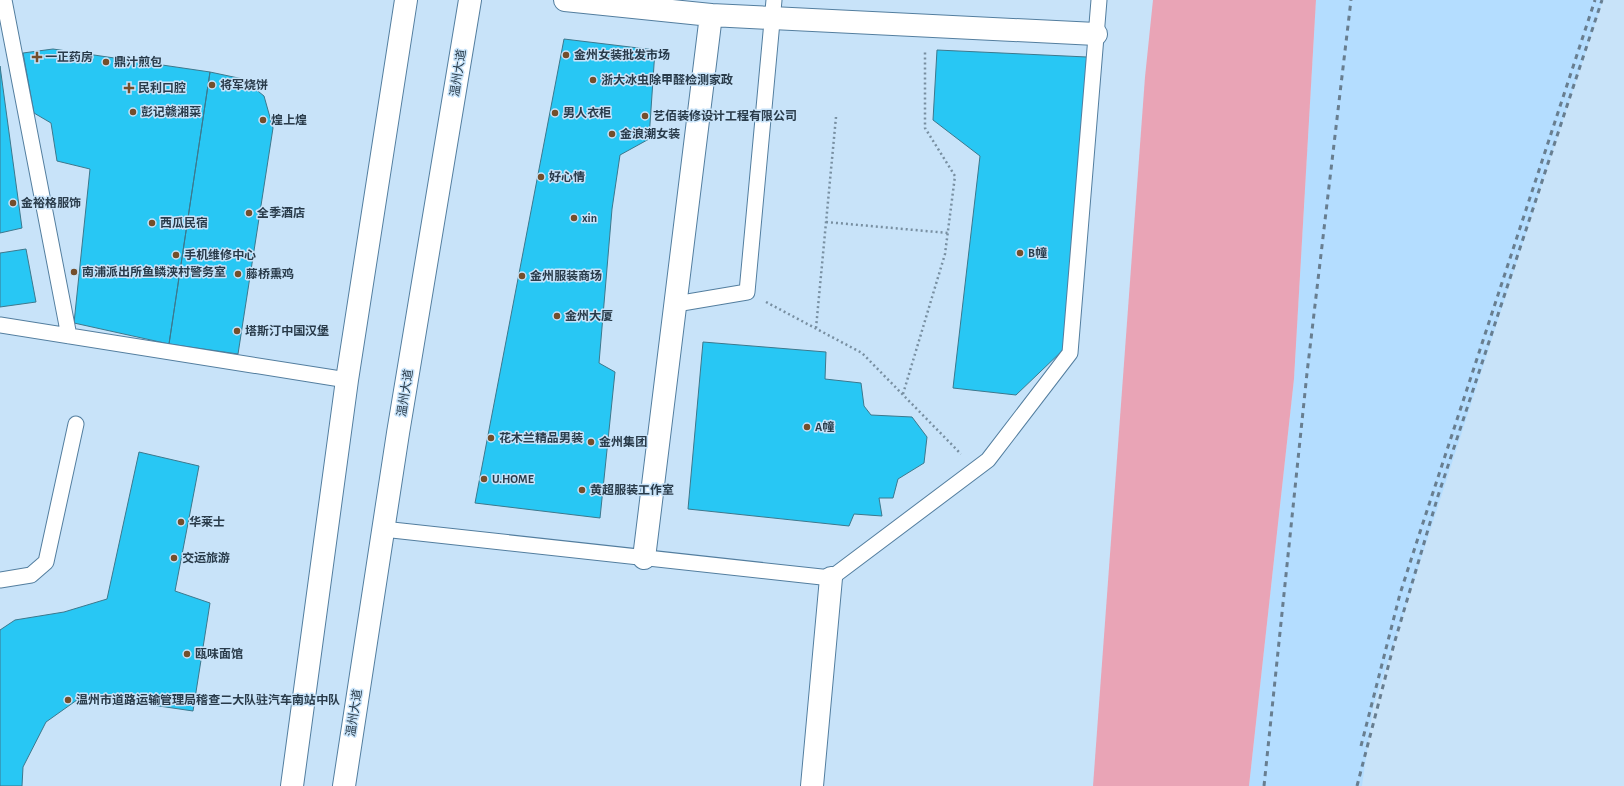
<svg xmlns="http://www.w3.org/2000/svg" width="1624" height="786" viewBox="0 0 1624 786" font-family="'Alegreya Sans','Noto Sans SC',sans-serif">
  <rect width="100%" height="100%" fill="#c8e3f9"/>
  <path fill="#b4ddff" d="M1316,0H1603L1548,165L1373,708L1362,786H1249L1294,379Z"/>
  <path fill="#e9a4b6" d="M1153,0H1316L1294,379L1249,786H1093L1145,77Z"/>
  <path fill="#28c7f4" stroke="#3d788d" d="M564,39L655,50L649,139L620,155L612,209L599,363L615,372L600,518L475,503Z
    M53,49L210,72L169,344L74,323L90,169L57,161L51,123L34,113L23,53Z
    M937,50L1087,57L1063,350L1016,395L953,388L980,156L933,120Z
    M0,66L22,228L0,233Z
    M210,72L243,79L264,96L273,128L238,354L169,344Z
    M26,249L36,302L0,307V253Z
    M703,342L826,352L825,379L861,383L864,406L871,415L912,417L927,437L924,463L898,479L893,498H879L882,516L854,514L849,526L688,509Z
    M139,452L199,466L175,591L210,603L193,711L84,695L46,722L23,767L22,786H0V630L15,620L64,612L107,599Z"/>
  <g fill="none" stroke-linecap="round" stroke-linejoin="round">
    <defs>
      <path id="service" d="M4,0L69,336
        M676,304L747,292L774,0
        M0,325L347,380
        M383,529L831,578L988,460L1070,353L1099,0
        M0,580L31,575L46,562L76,424"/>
      <path id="minor" d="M565,0L711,15L1096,34
        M644,558L711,15
        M812,786L831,578"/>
      <path id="primary" d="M292,786L347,380L406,0
        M344,786L398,433L470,0"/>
    </defs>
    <use href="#service" stroke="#537e9f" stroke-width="17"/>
    <use href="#minor" stroke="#537e9f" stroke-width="24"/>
    <use href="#primary" stroke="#537e9f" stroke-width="24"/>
    <path stroke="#788fa1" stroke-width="2.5" stroke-dasharray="2 3" stroke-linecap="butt" d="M826,222L948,233
      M766,302L862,353L961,454
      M816,328L836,117
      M903,394L945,254L955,176L925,128V50"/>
    <use href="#service" stroke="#fff" stroke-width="15"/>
    <use href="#minor" stroke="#fff" stroke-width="22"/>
    <use href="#primary" stroke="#fff" stroke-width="22"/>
    <path stroke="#687e90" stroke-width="3" stroke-dasharray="5 5" stroke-linecap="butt" d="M1361,746L1400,594L1418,538L1595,0
      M1264,786L1307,373L1351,0
      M1357,786L1394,644L1438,496L1602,0"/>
  </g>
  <g fill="#744e2b" stroke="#c8e3f9" stroke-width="1.5">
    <circle cx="566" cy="55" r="4"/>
    <path d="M35 51h4v4h4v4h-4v4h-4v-4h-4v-4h4z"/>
    <circle cx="106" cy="62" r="4"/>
    <circle cx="593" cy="80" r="4"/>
    <circle cx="212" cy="85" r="4"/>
    <path d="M127 82h4v4h4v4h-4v4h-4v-4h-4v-4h4z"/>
    <circle cx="133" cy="112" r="4"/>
    <circle cx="555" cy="113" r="4"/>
    <circle cx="645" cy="116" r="4"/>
    <circle cx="263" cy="120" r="4"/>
    <circle cx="612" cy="134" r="4"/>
    <circle cx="541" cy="177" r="4"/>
    <circle cx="13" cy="203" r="4"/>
    <circle cx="249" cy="213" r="4"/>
    <circle cx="574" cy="218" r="4"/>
    <circle cx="152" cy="223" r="4"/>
    <circle cx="1020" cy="253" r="4"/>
    <circle cx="176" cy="255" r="4"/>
    <circle cx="74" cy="272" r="4"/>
    <circle cx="238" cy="274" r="4"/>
    <circle cx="522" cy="276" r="4"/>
    <circle cx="557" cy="316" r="4"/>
    <circle cx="237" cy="331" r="4"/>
    <circle cx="807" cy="427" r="4"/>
    <circle cx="491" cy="438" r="4"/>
    <circle cx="591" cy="442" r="4"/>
    <circle cx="484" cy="479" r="4"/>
    <circle cx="582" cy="490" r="4"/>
    <circle cx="181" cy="522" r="4"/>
    <circle cx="174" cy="558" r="4"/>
    <circle cx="187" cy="654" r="4"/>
    <circle cx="68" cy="700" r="4"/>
  </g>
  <g text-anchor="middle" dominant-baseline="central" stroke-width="3" stroke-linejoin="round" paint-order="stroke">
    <g font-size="12" font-weight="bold" fill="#293b4a" stroke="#c8e3f9" text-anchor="start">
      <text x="574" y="55">金州女装批发市场</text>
      <text x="45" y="57">一正药房</text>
      <text x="114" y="62">鼎汁煎包</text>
      <text x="601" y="80">浙大冰虫除甲醛检测家政</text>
      <text x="220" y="85">将军烧饼</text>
      <text x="138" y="88">民利口腔</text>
      <text x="141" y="112">彭记赣湘菜</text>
      <text x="563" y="113">男人衣柜</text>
      <text x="653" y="116">艺佰装修设计工程有限公司</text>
      <text x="271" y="120">煌上煌</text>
      <text x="620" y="134">金浪潮女装</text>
      <text x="549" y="177">好心情</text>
      <text x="21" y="203">金裕格服饰</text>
      <text x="257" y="213">全季酒店</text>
      <text x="582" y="218">xin</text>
      <text x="160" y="223">西瓜民宿</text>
      <text x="1028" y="253">B幢</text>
      <text x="184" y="255">手机维修中心</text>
      <text x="82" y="272">南浦派出所鱼鳞浃村警务室</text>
      <text x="246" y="274">藤桥熏鸡</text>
      <text x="530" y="276">金州服装商场</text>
      <text x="565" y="316">金州大厦</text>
      <text x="245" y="331">塔斯汀中国汉堡</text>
      <text x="815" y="427">A幢</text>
      <text x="499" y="438">花木兰精品男装</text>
      <text x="599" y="442">金州集团</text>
      <text x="492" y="479">U.HOME</text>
      <text x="590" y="490">黄超服装工作室</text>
      <text x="189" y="522">华莱士</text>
      <text x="182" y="558">交运旅游</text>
      <text x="195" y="654">瓯味面馆</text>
      <text x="76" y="700">温州市道路运输管理局稽查二大队驻汽车南站中队</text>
    </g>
    <g font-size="12" fill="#293b4a" stroke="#c8e3f9">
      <text transform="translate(458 73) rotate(-81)">温州大道</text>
      <text transform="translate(405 393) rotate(-81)">温州大道</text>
      <text transform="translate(354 713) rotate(-81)">温州大道</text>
    </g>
  </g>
</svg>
